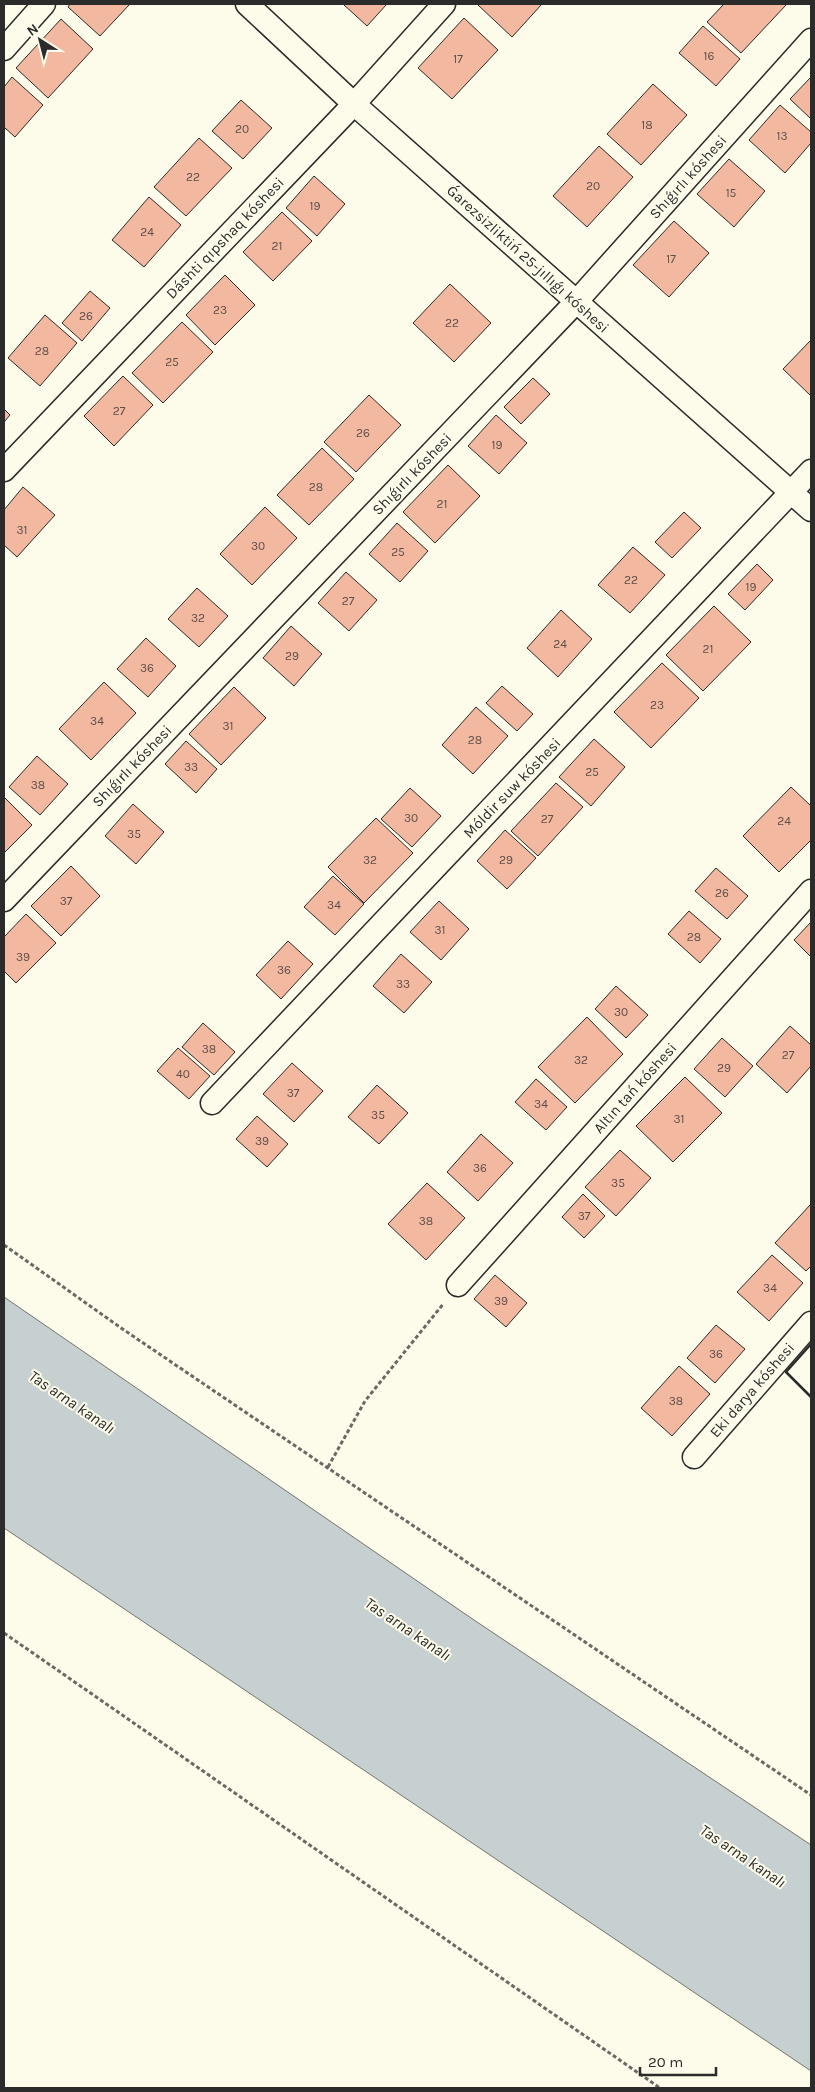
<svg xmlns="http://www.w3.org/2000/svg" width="815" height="2092" viewBox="0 0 815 2092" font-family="Karla,sans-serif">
  <rect width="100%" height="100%" fill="#fdfbea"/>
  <path fill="#c7d0d0" stroke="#74746e" d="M4,1297L474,1620L811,1845V2071L4,1528Z"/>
  <path fill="#f2b8a0" stroke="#2b2b2b" d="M70,4H130L100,36L68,7Z
    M343,4H387L367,26Z
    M479,4H542L512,37L478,5Z
    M724,4H787L741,53L707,22Z
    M464,18L498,50L452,99L418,68Z
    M61,19L93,49L48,98L16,68Z
    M703,26L740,59L716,86L679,53Z
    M12,77L43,105L15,137L4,127V87Z
    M811,77V119L790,99Z
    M653,84L687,115L641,165L607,134Z
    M241,100L272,128L243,159L212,131Z
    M780,105L811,132V143L785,173L749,140Z
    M199,138L232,168L186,216L154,187Z
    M599,146L633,177L587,227L553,196Z
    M729,159L765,191L734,227L697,194Z
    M314,176L345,204L317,236L286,208Z
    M149,197L181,225L144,267L112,240Z
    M282,212L312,241L273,281L243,252Z
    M674,221L709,253L669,297L633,265Z
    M225,275L255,305L215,345L186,315Z
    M450,284L491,323L454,362L413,323Z
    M90,291L110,308L82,341L62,323Z
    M45,315L77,343L40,386L8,358Z
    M182,322L213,352L163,403L132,373Z
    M811,340V396L783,369Z
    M123,376L153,405L114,446L84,416Z
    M533,378L550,394L521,424L504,407Z
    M369,395L401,425L356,472L324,442Z
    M4,409L10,415L4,422Z
    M496,415L527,443L499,474L468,446Z
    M322,448L354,479L309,525L277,495Z
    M448,465L480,496L435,543L403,512Z
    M23,487L55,515L17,557L4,545V510Z
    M265,507L297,538L252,585L220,554Z
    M684,512L701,528L672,558L655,542Z
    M397,523L428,551L400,582L369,554Z
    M633,547L665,575L630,613L598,585Z
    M757,564L773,580L745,610L728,594Z
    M346,572L377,600L349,631L318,603Z
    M197,588L228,616L199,647L168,619Z
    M714,606L751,642L703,691L666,655Z
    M561,610L592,639L558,677L527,648Z
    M291,626L322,654L294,686L263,658Z
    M146,638L176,666L148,697L117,669Z
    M662,663L699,698L651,748L614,712Z
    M104,682L136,713L91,760L59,729Z
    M502,686L533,714L517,731L486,703Z
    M234,687L266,718L221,765L189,734Z
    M476,707L508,736L473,774L442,745Z
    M594,739L625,767L591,806L559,777Z
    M186,741L217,769L196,793L165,764Z
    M37,756L68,784L40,815L9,787Z
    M556,783L583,807L538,856L511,831Z
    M791,787L811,806V840L779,872L743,836Z
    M410,788L441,816L412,847L381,819Z
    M4,797L32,825L4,853Z
    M133,804L164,832L136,864L105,836Z
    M376,818L413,853L364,903L328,867Z
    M505,830L536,858L507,889L477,861Z
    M71,866L100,896L61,936L31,906Z
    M716,868L748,896L727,919L695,891Z
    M333,876L364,904L335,935L304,907Z
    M439,901L469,929L441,960L410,932Z
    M689,911L721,939L700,963L668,934Z
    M26,914L56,943L16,983L4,971V937Z
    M811,922V957L794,940Z
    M288,941L313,964L281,999L256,975Z
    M401,954L432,982L404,1013L373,986Z
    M616,986L648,1015L626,1038L595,1009Z
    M587,1017L623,1054L575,1103L538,1067Z
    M203,1023L235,1052L214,1075L182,1047Z
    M790,1026L811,1045V1066L787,1093L756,1064Z
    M722,1038L753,1066L725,1097L694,1069Z
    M178,1048L210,1076L189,1099L157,1071Z
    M292,1063L323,1091L294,1122L263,1094Z
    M685,1077L722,1113L673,1162L636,1126Z
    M536,1079L567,1107L546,1130L515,1102Z
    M377,1085L408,1113L379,1144L348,1117Z
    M257,1116L288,1144L267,1167L236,1139Z
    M481,1134L513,1163L478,1201L447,1172Z
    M620,1150L651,1178L616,1216L585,1187Z
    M427,1183L465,1218L426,1260L388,1224Z
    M583,1194L605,1216L584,1238L562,1217Z
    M810,1205L811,1206V1266L806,1271L775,1243Z
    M772,1255L803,1283L769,1321L737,1292Z
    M495,1275L527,1303L506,1327L474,1299Z
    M716,1325L745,1349L715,1383L687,1358Z
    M679,1366L710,1394L672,1436L641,1408Z"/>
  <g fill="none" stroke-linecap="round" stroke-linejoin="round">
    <defs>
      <path id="street" d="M247,4L354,104L811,510
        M4,49L44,4
        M4,470L354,104L444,4
        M4,900L576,302L811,40
        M212,1103L811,471
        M458,1285L811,891
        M694,1457L811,1323"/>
    </defs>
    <use href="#street" stroke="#2b2b2b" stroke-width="25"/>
    <path stroke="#6a6964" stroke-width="3" stroke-dasharray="4 2.5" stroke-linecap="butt" d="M4,1245L124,1330L811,1795
      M328,1467L365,1401L444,1303
      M4,1633L660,2088"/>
    <use href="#street" stroke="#fdfbea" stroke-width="22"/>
    <path stroke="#2b2b2b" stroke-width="2.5" d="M811,1344L786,1372L811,1397"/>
  </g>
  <g text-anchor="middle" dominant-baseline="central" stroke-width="4" stroke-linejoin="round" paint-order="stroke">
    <g font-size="12" fill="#5d4e48">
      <text x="709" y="56">16</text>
      <text x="458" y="59">17</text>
      <text x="647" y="125">18</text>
      <text x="242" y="129">20</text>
      <text x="782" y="136">13</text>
      <text x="193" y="177">22</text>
      <text x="593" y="186">20</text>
      <text x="731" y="193">15</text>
      <text x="315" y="206">19</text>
      <text x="147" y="232">24</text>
      <text x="277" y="246">21</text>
      <text x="671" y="259">17</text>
      <text x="220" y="310">23</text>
      <text x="86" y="316">26</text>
      <text x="452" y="323">22</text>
      <text x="42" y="351">28</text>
      <text x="172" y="362">25</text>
      <text x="119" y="411">27</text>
      <text x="363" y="433">26</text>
      <text x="497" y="445">19</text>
      <text x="316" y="487">28</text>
      <text x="442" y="504">21</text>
      <text x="22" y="530">31</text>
      <text x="258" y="546">30</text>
      <text x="398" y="552">25</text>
      <text x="631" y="580">22</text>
      <text x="751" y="587">19</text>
      <text x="348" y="601">27</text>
      <text x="198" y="618">32</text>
      <text x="560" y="644">24</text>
      <text x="708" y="649">21</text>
      <text x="292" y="656">29</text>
      <text x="147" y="668">36</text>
      <text x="657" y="705">23</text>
      <text x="97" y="721">34</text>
      <text x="228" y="726">31</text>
      <text x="475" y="740">28</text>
      <text x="191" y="767">33</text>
      <text x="592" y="772">25</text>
      <text x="38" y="785">38</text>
      <text x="411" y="818">30</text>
      <text x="547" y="819">27</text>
      <text x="784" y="821">24</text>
      <text x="134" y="834">35</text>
      <text x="370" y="860">32</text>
      <text x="506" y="860">29</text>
      <text x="722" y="893">26</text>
      <text x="66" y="901">37</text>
      <text x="334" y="905">34</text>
      <text x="440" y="930">31</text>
      <text x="694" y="937">28</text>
      <text x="23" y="957">39</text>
      <text x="284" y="970">36</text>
      <text x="403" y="984">33</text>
      <text x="621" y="1012">30</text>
      <text x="209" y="1049">38</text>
      <text x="788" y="1055">27</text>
      <text x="581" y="1060">32</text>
      <text x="724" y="1068">29</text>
      <text x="183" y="1074">40</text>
      <text x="293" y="1093">37</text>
      <text x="541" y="1104">34</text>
      <text x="378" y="1115">35</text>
      <text x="679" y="1119">31</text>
      <text x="262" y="1141">39</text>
      <text x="480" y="1168">36</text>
      <text x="618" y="1183">35</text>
      <text x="584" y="1216">37</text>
      <text x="426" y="1221">38</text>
      <text x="770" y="1288">34</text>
      <text x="501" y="1301">39</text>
      <text x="716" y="1354">36</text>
      <text x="676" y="1401">38</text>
    </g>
    <g font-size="15" fill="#2b2b2b" stroke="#fdfbea">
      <text transform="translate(688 177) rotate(-48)">Shıǵırlı kóshesi</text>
      <text transform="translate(225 238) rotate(-46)">Dáshti qıpshaq kóshesi</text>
      <text transform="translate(528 259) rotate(42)">Ǵarezsizliktiń 25-jıllıǵı kóshesi</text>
      <text transform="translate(412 474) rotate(-46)">Shıǵırlı kóshesi</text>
      <text transform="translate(132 766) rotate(-46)">Shıǵırlı kóshesi</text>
      <text transform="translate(512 788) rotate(-46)">Móldir suw kóshesi</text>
      <text transform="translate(635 1088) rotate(-48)">Altın tań kóshesi</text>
      <text transform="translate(752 1390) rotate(-49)">Eki darya kóshesi</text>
    </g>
    <g font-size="16" font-style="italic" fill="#2b2b2b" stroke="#fdfbea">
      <text transform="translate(72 1402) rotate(34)">Tas arna kanalı</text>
      <text transform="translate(408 1629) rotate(34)">Tas arna kanalı</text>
      <text transform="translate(743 1856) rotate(34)">Tas arna kanalı</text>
    </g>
  </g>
  <rect width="815" height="2092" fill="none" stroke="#2b2b2b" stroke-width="10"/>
  <g transform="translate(40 40) rotate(324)" stroke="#fdfbea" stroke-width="4" paint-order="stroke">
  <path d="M0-4L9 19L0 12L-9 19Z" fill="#2b2b2b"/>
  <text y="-8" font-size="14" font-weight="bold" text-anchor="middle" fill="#2b2b2b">N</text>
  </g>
  <path d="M640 2067v8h76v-8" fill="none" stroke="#2b2b2b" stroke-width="2.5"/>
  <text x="648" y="2067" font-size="15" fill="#2b2b2b" stroke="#fdfbea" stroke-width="4" paint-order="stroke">20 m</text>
</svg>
